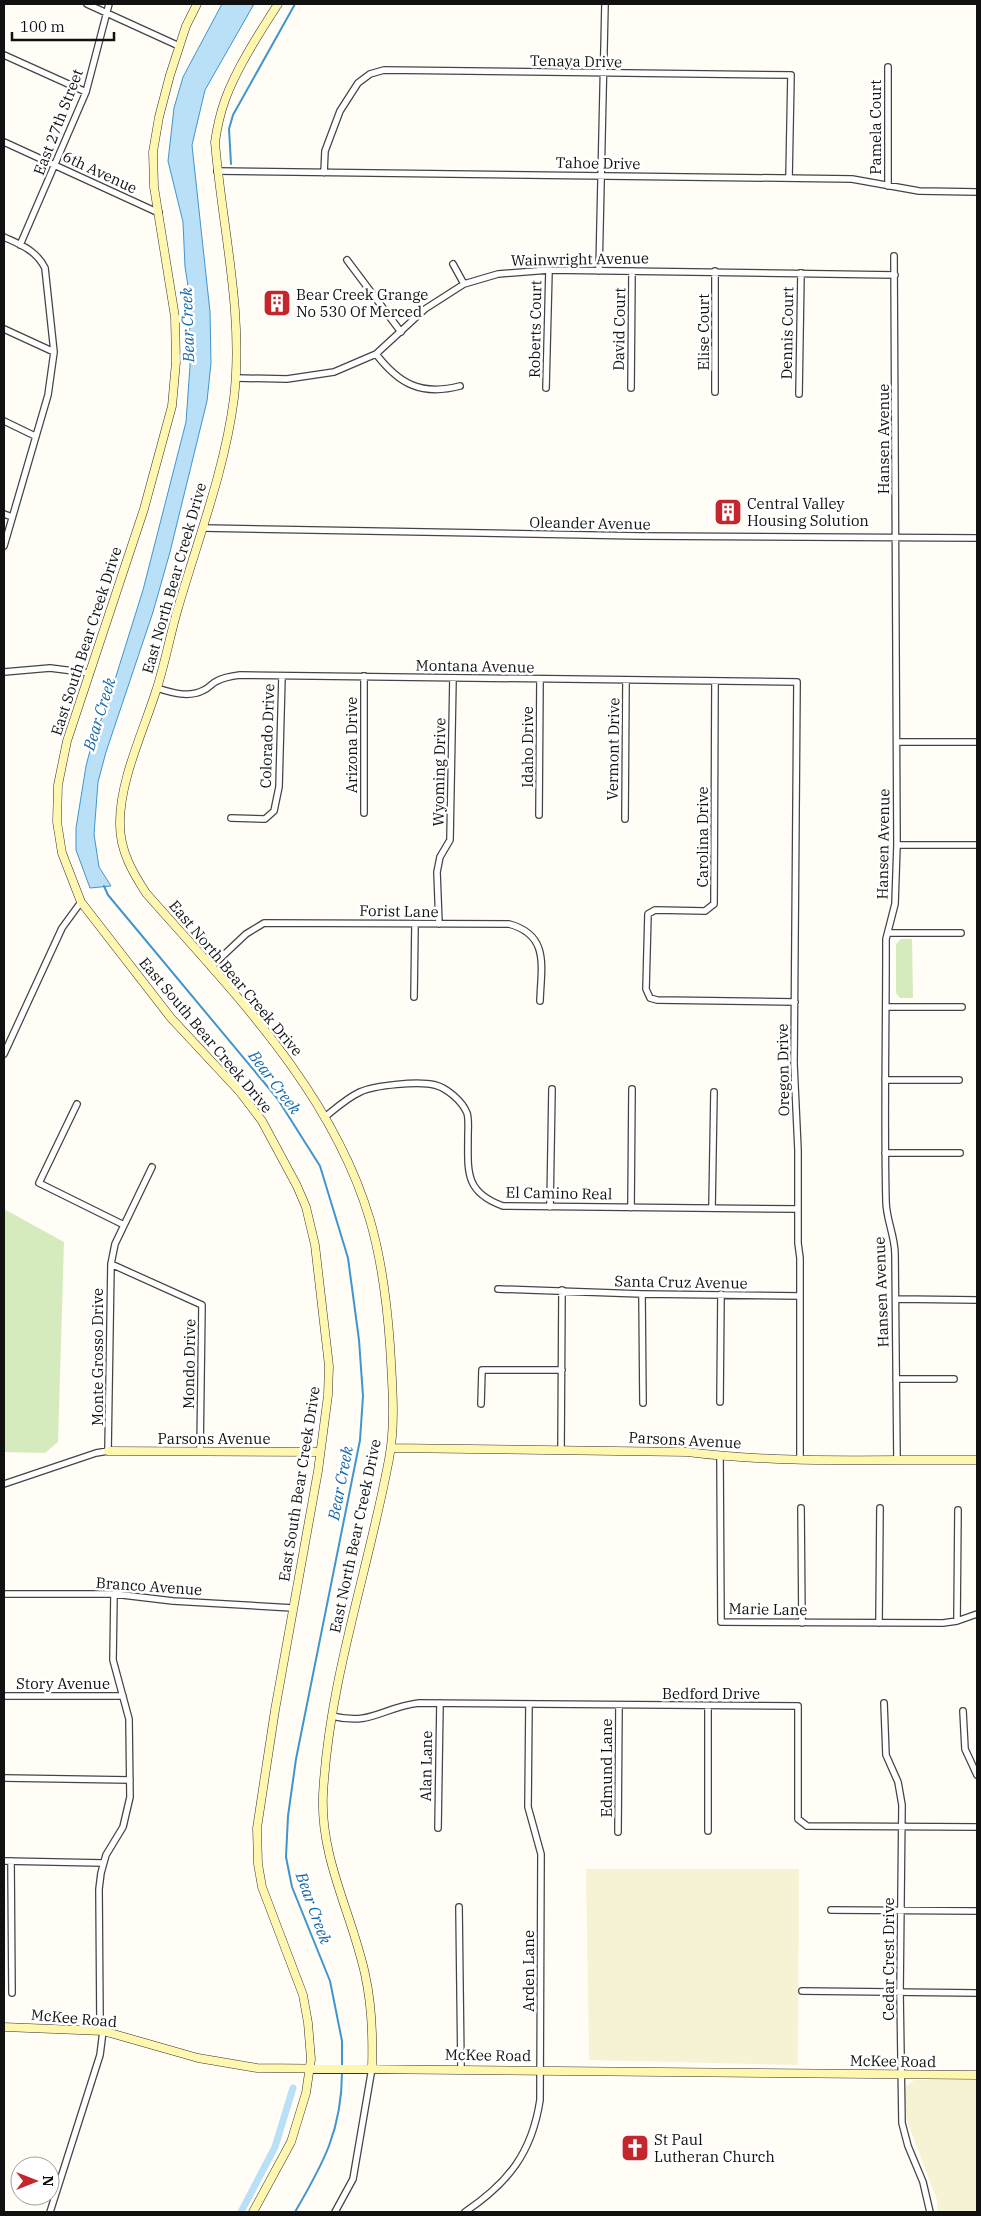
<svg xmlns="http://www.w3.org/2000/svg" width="981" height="2216" viewBox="0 0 981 2216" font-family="'IBM Plex Serif',serif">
  <rect width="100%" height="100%" fill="#fffdf5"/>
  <path fill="#f6f3d4" d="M586,1869H799L798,2065L589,2060Z
    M914,2080H977V2212H937V2200L907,2121L904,2088Z"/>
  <path fill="#d5ebbd" d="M901,939H912L913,998H900L896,993V944Z
    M4,1209L64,1242L58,1442L45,1453L4,1452Z"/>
  <path fill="#b9e0f7" stroke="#3f96cf" d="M222,4H254L205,90L192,145L210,312L211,363L207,401L170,552L153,612L106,752L98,782L94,834L99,867L111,886L90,888L76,850V828L86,766L93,739L107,705L143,590L186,422L190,366L189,340L191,305L185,267L183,222L168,161L174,108L183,77Z"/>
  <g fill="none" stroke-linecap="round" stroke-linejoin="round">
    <path stroke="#3f96cf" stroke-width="2" d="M231,164L229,129L233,115L295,4
      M104,886L108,895L277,1098L320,1166L348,1258L359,1340L363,1396L360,1440L296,1759L288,1816L286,1857L292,1887L330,1981L342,2041V2068
      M295,2212C323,2164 342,2130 342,2072"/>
    <path stroke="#b9e0f7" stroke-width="7" d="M241,2212L275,2147L293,2088"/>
    <defs>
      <path id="street" d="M87,4L179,46
        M4,55L86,92
        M4,142L159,213
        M217,171L852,179L919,191L977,192
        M324,173L325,151L340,111L358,83L370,74L384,70L791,75L789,178
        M888,186V67
        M4,237C21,245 36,250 45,268L54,352L48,395L4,546
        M20,245L86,92L109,4
        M894,256L897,845L895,904L886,939V951C886,1035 884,1118 886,1201C886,1219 895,1236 895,1254L897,1460
        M347,260L401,332
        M453,264L464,284
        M599,271L605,4
        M4,329L54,352
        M376,354C399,384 421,396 460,386
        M236,378L287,379L334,372L376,354L425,309L464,284L498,274L549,270L895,275
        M546,388L549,270
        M631,388L632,271
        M715,392V271
        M799,394L801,273
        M4,421L35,436
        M4,514L12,517
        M203,528L641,536L977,538
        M4,672L50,668L90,673
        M364,676V813
        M715,681L714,904L705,911L655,910L648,914L646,989L650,998L657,1000L795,1002
        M157,688C172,693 189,698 204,690C209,688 212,683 217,681C224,677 232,676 240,675L797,682L794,1064L798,1150V1243L800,1258V1458
        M897,742H977
        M539,815L540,679
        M231,818L265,819L274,811L279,787L282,676
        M625,819L626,680
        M897,845H977
        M439,924L437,872L440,857L450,840L453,678
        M888,933H961
        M211,967L246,934L264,923L509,924C550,935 541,967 540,1001
        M414,997L415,924
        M886,1007H962
        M4,1054L62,928L81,902
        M885,1080H959
        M77,1104L39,1183L124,1225
        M325,1117C336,1108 347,1098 360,1092C375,1085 419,1081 435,1085C447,1088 462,1101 467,1113C469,1119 468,1129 468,1135C468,1171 464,1192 503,1206L798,1209
        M885,1153H960
        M550,1207L552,1089
        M631,1208L632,1089
        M712,1208L714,1092
        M111,1264L202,1305L200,1452
        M498,1289L642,1294L800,1296
        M642,1294L643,1403
        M896,1299L977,1300
        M896,1379H954
        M720,1402L721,1294
        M481,1404L482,1370H562
        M561,1450L562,1290
        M720,1456L721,1622L943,1623L957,1621L977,1614
        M4,1484L96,1453L108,1451L111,1264L115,1244L152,1167
        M801,1508L802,1623
        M4,1594H114L173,1601L293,1608
        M957,1621L958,1510
        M879,1623L880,1508
        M4,1696H123
        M884,1703L886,1755L898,1782L902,1805L900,1992L902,2123L908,2146L923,2182L930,2212
        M963,1711L965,1749L977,1775
        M332,1716C372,1726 383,1707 419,1703L798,1706V1819L807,1826L977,1827
        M4,1778L130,1780
        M438,1828L440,1703
        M708,1831V1706
        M618,1832L619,1705
        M4,1861L103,1863
        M11,1861L12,1993
        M459,1907L461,2068
        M831,1910L977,1911
        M802,1991L977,1993
        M50,2212L100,2055L103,2031L100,2021L99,1889L101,1873L106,1855L123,1827L130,1797L129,1719L113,1660L114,1594
        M335,2212L353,2179L372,2068
        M465,2212C508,2183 532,2153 540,2100L541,1854L528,1807L529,1704"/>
      <path id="secondary" d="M197,4L186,26L170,75L159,117L153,152L154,187L175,317L176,362L172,406L144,509L67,741L58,785L57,822L62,853L81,902L171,1018L240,1092L262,1121L297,1186L306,1207L315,1245L329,1366L328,1395L318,1471L275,1710L257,1828L258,1864L262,1887L303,1995L308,2023L311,2059L306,2093L291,2142L253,2212
        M278,4C260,32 236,69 225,100C220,114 217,128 215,142C222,227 244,312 234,398C225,469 198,539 178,608C170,635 165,664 156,691C143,732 119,782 120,825C120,851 133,873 146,893C233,992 332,1091 370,1220C382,1261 387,1303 390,1345C392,1382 396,1423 389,1459C368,1572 329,1680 323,1795C320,1858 352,1914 365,1974C372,2005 373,2036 372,2068
        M391,1448L687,1452C783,1464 881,1459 977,1460
        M108,1451L320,1452
        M4,2027L103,2031L198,2058L257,2068L977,2075"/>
    </defs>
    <use href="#street" stroke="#444" stroke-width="8"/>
    <use href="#secondary" stroke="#333" stroke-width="9"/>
    <use href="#street" stroke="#fff" stroke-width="5.5"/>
    <use href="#secondary" stroke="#fff6b0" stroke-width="8"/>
  </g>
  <defs>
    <symbol id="building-square" viewBox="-11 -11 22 22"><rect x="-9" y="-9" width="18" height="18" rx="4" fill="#c4262e" stroke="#fff"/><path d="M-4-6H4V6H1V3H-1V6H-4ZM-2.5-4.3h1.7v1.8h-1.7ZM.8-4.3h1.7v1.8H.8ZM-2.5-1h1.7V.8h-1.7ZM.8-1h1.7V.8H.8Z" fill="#fff"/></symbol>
    <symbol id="church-square" viewBox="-11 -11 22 22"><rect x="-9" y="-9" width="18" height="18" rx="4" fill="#c4262e" stroke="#fff"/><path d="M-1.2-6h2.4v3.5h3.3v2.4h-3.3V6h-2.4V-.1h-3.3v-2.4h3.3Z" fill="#fff"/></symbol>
  </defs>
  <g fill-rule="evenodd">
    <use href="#building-square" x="261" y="287" width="32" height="32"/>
    <use href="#building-square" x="712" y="496" width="32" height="32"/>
    <use href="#church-square" x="619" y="2132" width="32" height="32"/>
  </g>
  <g text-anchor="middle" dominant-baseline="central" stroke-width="5" stroke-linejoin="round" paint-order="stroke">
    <g font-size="15" fill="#111" stroke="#fff">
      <text transform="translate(576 61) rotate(1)">Tenaya Drive</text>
      <text transform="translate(58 122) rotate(-69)">East 27th Street</text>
      <text transform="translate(875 127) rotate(-90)">Pamela Court</text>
      <text transform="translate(598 163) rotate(1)">Tahoe Drive</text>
      <text transform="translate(100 172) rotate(25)">6th Avenue</text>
      <text transform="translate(580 259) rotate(-1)">Wainwright Avenue</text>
      <text transform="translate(535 329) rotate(-89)">Roberts Court</text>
      <text transform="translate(619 329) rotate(-89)">David Court</text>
      <text transform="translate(703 332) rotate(-90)">Elise Court</text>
      <text transform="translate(787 333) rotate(-89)">Dennis Court</text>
      <text transform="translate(883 439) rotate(-90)">Hansen Avenue</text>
      <text transform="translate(590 523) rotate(1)">Oleander Avenue</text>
      <text transform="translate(174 578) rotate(-74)">East North Bear Creek Drive</text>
      <text transform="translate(86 641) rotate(-72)">East South Bear Creek Drive</text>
      <text transform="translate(475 666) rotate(1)">Montana Avenue</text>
      <text transform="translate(267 736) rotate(-88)">Colorado Drive</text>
      <text transform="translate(351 745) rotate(-90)">Arizona Drive</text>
      <text transform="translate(527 747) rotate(-90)">Idaho Drive</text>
      <text transform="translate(613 749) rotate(-89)">Vermont Drive</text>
      <text transform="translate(439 772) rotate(-89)">Wyoming Drive</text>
      <text transform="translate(702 837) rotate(-90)">Carolina Drive</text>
      <text transform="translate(883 844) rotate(-89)">Hansen Avenue</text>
      <text transform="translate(399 911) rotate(1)">Forist Lane</text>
      <text transform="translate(236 978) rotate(50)">East North Bear Creek Drive</text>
      <text transform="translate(206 1035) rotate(50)">East South Bear Creek Drive</text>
      <text transform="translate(783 1070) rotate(-91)">Oregon Drive</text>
      <text transform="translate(559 1193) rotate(1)">El Camino Real</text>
      <text transform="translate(681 1282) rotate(1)">Santa Cruz Avenue</text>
      <text transform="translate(881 1292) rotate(-92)">Hansen Avenue</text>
      <text transform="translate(97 1357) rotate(-90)">Monte Grosso Drive</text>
      <text transform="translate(189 1364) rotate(-89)">Mondo Drive</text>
      <text x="214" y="1438">Parsons Avenue</text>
      <text transform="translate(685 1440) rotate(3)">Parsons Avenue</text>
      <text transform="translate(299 1484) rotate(-81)">East South Bear Creek Drive</text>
      <text transform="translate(355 1536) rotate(-78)">East North Bear Creek Drive</text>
      <text transform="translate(149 1586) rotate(4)">Branco Avenue</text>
      <text transform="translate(768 1609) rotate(1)">Marie Lane</text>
      <text x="63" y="1683">Story Avenue</text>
      <text x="711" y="1693">Bedford Drive</text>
      <text transform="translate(426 1766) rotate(-89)">Alan Lane</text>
      <text transform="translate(606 1768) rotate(-90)">Edmund Lane</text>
      <text transform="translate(888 1959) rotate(-90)">Cedar Crest Drive</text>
      <text transform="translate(528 1971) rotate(-90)">Arden Lane</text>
      <text transform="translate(74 2018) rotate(5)">McKee Road</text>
      <text transform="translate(488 2055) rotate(1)">McKee Road</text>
      <text transform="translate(893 2061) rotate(1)">McKee Road</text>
    </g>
    <g font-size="15" fill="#111" stroke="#fff" text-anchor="start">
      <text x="296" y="294">Bear Creek Grange<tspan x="296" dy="17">No 530 Of Merced</tspan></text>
      <text x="747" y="503">Central Valley<tspan x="747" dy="17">Housing Solution</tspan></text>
      <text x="654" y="2139">St Paul<tspan x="654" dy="17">Lutheran Church</tspan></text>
    </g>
    <g font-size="16" font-style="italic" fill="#1768a6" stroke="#fff">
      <text transform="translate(187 325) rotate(-92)">Bear Creek</text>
      <text transform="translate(99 714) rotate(-73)">Bear Creek</text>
      <text transform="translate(275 1082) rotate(53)">Bear Creek</text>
      <text transform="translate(340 1483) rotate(-79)">Bear Creek</text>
      <text transform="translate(314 1908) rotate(70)">Bear Creek</text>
    </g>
  </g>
  <rect width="981" height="2216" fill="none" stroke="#111111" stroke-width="10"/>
  <g transform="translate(35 2181) rotate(90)"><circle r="24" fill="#ffffff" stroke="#a0a0a0"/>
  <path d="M0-4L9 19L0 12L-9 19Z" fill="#c4262e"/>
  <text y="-8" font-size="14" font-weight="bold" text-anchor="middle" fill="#111111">N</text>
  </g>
  <path d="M12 32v8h102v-8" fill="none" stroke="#111111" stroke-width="2.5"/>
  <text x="20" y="32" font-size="15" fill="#111111" stroke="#ffffff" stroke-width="4" paint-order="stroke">100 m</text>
</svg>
